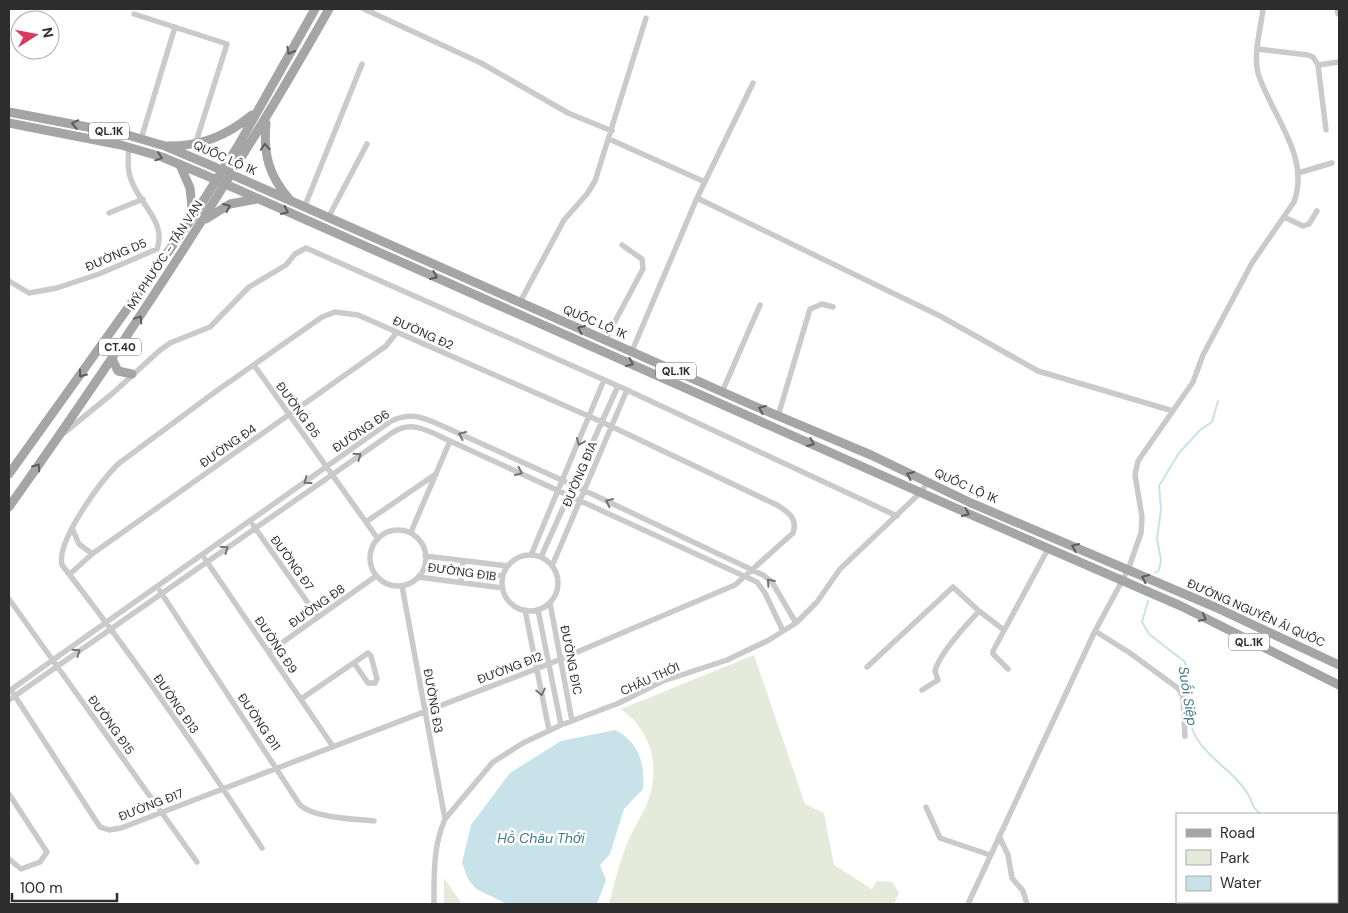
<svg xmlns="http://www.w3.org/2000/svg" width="1348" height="913" viewBox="0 0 1348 913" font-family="'DM Sans',sans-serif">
  <rect width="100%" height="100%" fill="#fff"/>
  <path fill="#e6eadb" d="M754,655L805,804L824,813L834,865L872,889L877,881L892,882L899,893L894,904H609C614,885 619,864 626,846C632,830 642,816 648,801C661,766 651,731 621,709Z
    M444,878L462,904H444Z"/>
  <path fill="#c8e2e9" d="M615,730C639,742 645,763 643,789L624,809L610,854L600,865L606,880L597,904H507L476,889L468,879L462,863L471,825L510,773L561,741Z"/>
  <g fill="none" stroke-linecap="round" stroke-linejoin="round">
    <path stroke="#c8e2e9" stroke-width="2" d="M1155,573L1159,570L1161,560L1157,539L1161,509L1159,486L1179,453L1200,430L1212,422L1218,401
      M1148,601L1142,622L1149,634L1185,662C1188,683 1185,708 1192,728C1201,756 1235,770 1249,796C1254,806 1251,806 1261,814
      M1286,902V904"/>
    <path stroke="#cacaca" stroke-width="5.5" d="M364,9L481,63L568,113L612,131
      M1337,9L1338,14
      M134,14L227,44L195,145
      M1258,49L1308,55L1313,57L1318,65L1339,62
      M1318,65L1326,130
      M141,139L175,27
      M609,139L705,182
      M1298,173L1332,163
      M697,198L940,316L1038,371L1173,411
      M304,208L362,64
      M109,213L143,199
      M1284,217L1303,226L1309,224L1317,211
      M328,218L367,144
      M9,281L29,293L57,288L99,274L157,249C167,223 140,204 132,182C127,171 128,159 129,148
      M520,302L564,220L587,194L595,181L646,18
      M605,340L643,269L642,259L622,245
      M632,351L697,198L753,83
      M254,365L378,539
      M722,392L760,305
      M778,416L810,309L822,304L833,307
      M64,433L113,393L159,351L170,343L210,327L249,287L286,265L295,254L306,248L627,390L897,516
      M366,522L436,474
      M253,525L318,617
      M72,528L79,544L92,554
      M370 558a28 28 0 1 1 56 0a28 28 0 1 1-56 0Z
      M411,532L450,441
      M531,555L604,380
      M502 583a28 28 0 1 1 56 0a28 28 0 1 1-56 0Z
      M425,556L508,566
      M541,557L618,386
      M205,559L332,745
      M552,566L627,390
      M424,568L503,576
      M70,574L92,554L386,346L397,332
      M418,577L503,588
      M461,582L463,561
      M402,586L445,819
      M160,591L300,805C314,818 354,819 374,821
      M9,599L197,862
      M550,603L572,721
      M525,610L549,730
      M538,610L561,725
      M1095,631L1130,653L1179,689L1183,697L1185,736
      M269,652L376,576
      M867,667L953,587L979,611
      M1008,669L993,654V651L1048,549
      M11,690L100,827L109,830L121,828L549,664L735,585L793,533C798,518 788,512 777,505L602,422L358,315L335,312L322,317L215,392L118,464C101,481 56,541 62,565C133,656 199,751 262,848
      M922,690L938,680L935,671C940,652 966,626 979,611L1004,630
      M9,691L391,421C410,413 420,416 438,424L575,486L763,575L772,582L796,623
      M301,699L368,653L371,656L377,679L375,683H368L354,663
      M9,700L392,433C412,419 430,432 450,441L757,582L765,593L783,631
      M9,794L47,852L40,862L21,869L9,859
      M926,807L940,838L990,855
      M999,836L1008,855L1012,878L1023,891L1027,904
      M434,904C434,876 433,846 445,819L493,762L523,743L561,725L619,703L663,681L727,660L769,640L796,623L817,602L840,569L921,492L927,483
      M968,904L1095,631L1128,570L1141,533L1142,517L1135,475L1138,461L1193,382L1203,355L1252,263L1294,202C1311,156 1271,115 1258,73C1253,54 1261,28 1263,9"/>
    <path stroke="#a5a5a5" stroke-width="9" d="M9,112L124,134L165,146L210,165L752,405L871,455L971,503L1215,607L1339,665
      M9,123L121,145L162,157L205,175L967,513L1181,606L1339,685
      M266,123C263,155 269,176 290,200
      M168,146C202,146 226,136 252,115
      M180,165L190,188L193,217
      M206,219L230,204L257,199
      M112,359L118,371L132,374
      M9,474L193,217L238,146L315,9
      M9,507C123,346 232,181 329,9"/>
  </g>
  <defs><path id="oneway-chevron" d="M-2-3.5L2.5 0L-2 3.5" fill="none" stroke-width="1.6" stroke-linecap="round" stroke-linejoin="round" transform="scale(1.25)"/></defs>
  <g stroke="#5d5d5d">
    <use href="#oneway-chevron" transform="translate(290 51) rotate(120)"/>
    <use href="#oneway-chevron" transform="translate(75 124) rotate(-169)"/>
    <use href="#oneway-chevron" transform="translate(265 147) rotate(-94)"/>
    <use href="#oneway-chevron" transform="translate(159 157) rotate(18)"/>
    <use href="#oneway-chevron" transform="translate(227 207) rotate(-24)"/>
    <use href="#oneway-chevron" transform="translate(285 211) rotate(25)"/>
    <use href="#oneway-chevron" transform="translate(434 276) rotate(23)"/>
    <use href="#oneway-chevron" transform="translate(139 319) rotate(-56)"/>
    <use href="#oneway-chevron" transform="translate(581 329) rotate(-157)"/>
    <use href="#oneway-chevron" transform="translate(630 363) rotate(24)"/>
    <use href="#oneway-chevron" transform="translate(82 374) rotate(126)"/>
    <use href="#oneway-chevron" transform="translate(762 409) rotate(-157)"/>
    <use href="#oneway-chevron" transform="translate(811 443) rotate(23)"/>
    <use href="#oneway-chevron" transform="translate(37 467) rotate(-55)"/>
    <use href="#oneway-chevron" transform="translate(910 475) rotate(-156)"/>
    <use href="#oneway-chevron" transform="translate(966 513) rotate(24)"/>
    <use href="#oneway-chevron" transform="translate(1075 547) rotate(-157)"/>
    <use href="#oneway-chevron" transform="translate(1145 578) rotate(-155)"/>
    <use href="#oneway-chevron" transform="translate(1203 618) rotate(28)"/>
  </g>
  <g stroke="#747474">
    <use href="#oneway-chevron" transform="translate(462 435) rotate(-156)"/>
    <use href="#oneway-chevron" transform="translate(580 442) rotate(113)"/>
    <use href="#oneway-chevron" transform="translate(358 456) rotate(-35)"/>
    <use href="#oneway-chevron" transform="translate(519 472) rotate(25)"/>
    <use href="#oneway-chevron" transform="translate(307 481) rotate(144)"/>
    <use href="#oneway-chevron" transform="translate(609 502) rotate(-155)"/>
    <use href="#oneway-chevron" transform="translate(225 549) rotate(-35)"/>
    <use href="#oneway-chevron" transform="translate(770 582) rotate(-132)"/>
    <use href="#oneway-chevron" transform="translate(77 652) rotate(-35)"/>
    <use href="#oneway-chevron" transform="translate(541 692) rotate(78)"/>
  </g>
  <g text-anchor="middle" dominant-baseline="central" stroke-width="5" stroke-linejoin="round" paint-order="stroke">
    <g fill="#fff" stroke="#6c6c6c" stroke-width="1">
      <rect x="89" y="122.5" width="40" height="17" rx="4"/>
      <rect x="99" y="338.5" width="42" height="17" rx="4"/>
      <rect x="656" y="362.5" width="40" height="17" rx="4"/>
      <rect x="1229" y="633.5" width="40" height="17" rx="4"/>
    </g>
    <g font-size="11" font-weight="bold" fill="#2d2d2d">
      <text x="109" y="131">QL.1K</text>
      <text x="120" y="347">CT.40</text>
      <text x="676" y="371">QL.1K</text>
      <text x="1249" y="642">QL.1K</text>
    </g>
    <g font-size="12" fill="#2d2d2d" stroke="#fff">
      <text transform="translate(225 158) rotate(24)">QUỐC LỘ 1K</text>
      <text transform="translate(116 255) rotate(-23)">ĐƯỜNG D5</text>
      <text transform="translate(165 255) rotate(-57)">MỸ PHƯỚC - TÂN VẠN</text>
      <text transform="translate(595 322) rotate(23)">QUỐC LỘ 1K</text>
      <text transform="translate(423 333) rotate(24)">ĐƯỜNG Đ2</text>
      <text transform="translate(298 410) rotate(54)">ĐƯỜNG Đ5</text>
      <text transform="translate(361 431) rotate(-34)">ĐƯỜNG Đ6</text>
      <text transform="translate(228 446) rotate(-35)">ĐƯỜNG Đ4</text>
      <text transform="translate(580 474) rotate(-67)">ĐƯỜNG Đ1A</text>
      <text transform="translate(966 486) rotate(24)">QUỐC LỘ 1K</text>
      <text transform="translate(292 563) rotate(54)">ĐƯỜNG Đ7</text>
      <text transform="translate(462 572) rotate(8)">ĐƯỜNG Đ1B</text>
      <text transform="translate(317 606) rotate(-35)">ĐƯỜNG Đ8</text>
      <text transform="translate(1256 613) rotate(24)">ĐƯỜNG NGUYỄN ÁI QUỐC</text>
      <text transform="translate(276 645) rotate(56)">ĐƯỜNG Đ9</text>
      <text transform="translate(571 660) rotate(79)">ĐƯỜNG Đ1C</text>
      <text transform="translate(510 668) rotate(-21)">ĐƯỜNG Đ12</text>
      <text transform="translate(650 679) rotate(-24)">CHÂU THỚI</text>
      <text transform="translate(433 701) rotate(80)">ĐƯỜNG Đ3</text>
      <text transform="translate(176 704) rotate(55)">ĐƯỜNG Đ13</text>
      <text transform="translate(259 722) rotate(56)">ĐƯỜNG Đ11</text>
      <text transform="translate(111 725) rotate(54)">ĐƯỜNG Đ15</text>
      <text transform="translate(151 805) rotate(-21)">ĐƯỜNG Đ17</text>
    </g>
    <g font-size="14" font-style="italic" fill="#3f7b8b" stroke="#fff">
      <text transform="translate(1188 696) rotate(81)">Suối Siệp</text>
      <text x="541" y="838">Hồ Châu Thới</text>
    </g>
  </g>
  <rect width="1348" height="913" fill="none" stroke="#2d2d2d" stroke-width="20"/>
  <rect x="1176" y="813" width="162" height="90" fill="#ffffff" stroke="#ababab"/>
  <rect x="1186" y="829" width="25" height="8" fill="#a5a5a5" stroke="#ababab"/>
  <text x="1220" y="838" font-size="15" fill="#2d2d2d">Road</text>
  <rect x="1186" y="850" width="25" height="15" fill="#e6eadb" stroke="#ababab"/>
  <text x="1220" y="863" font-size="15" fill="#2d2d2d">Park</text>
  <rect x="1186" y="876" width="25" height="15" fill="#c8e2e9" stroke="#ababab"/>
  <text x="1220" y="888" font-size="15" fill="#2d2d2d">Water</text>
  <g transform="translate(35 35) rotate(79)"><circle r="24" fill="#ffffff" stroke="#ababab"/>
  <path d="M0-4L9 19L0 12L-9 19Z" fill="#dd375f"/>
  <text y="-8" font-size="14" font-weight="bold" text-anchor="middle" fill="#2d2d2d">N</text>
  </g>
  <path d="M12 893v8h105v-8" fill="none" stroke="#2d2d2d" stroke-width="2.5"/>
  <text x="20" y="893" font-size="15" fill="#2d2d2d" stroke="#ffffff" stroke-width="4" paint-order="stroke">100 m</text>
</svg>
